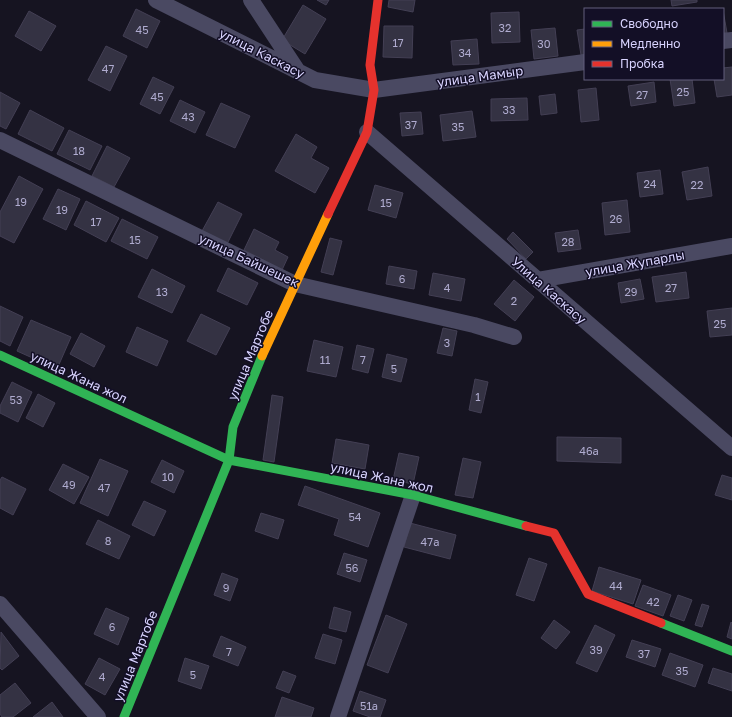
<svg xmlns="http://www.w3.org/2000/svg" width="732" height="717" viewBox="0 0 732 717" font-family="'Golos Text',sans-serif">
  <rect width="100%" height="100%" fill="#161421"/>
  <path fill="#343243" stroke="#433f54" d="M317,0H329L326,5Z
    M389,0H415L413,12L388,7Z
    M671,0H697V2L672,6Z
    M303,5L326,19L305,54L282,40Z
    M136,9L160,21L147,48L123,36Z
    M723,10L727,33H723Z
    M29,11L56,26L41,51L15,36Z
    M519,12L520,42L492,43L491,13Z
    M384,26H413L412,58L383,57Z
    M555,28L558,56L534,59L531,30Z
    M585,29V55H581L577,30Z
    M477,39L479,64L453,65L451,41Z
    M106,46L127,56L110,91L88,80Z
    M732,67V95L717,97L714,79H723V68Z
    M153,77L174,87L160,114L140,104Z
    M670,79H692L695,103L674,106Z
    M654,82L656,102L631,106L628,86Z
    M596,88L599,120L581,122L578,90Z
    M0,92L20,103L6,129L0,126Z
    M555,94L557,113L541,115L539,96Z
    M527,98L528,120L491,121V99Z
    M180,100L205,112L195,133L170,121Z
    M221,103L250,116L235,148L206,135Z
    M30,110L64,128L52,151L18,134Z
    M472,111L476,137L443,141L440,115Z
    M421,112L423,134L402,136L400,113Z
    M69,130L102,146L90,170L57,154Z
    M296,134L317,147L311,158L329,168L315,193L275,171Z
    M107,146L130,158L114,187L92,176Z
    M708,167L712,196L687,200L682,172Z
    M660,170L663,194L640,197L637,173Z
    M19,176L43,189L14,243L0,236V212Z
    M375,185L403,193L396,218L368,210Z
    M58,189L80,199L66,230L43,219Z
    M627,200L630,232L605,235L602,203Z
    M86,201L119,218L106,242L74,225Z
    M218,202L242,214L227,244L202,231Z
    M122,219L158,237L147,259L111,241Z
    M254,229L279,242L275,250L288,257L282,270L244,250Z
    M578,230L581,249L558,252L555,233Z
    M513,232L533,252L526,259L507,239Z
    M330,238L342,241L333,275L321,272Z
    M389,266L417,271L414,289L386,284Z
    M228,268L258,283L247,305L217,291Z
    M152,269L185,286L172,313L138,297Z
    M686,272L689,298L656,302L652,277Z
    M433,273L465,279L461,301L429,295Z
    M640,279L644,299L621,303L618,283Z
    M514,280L534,297L515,321L494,304Z
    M0,306L23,317L10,346L0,341Z
    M732,308V335L710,337L707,311Z
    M201,314L230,328L216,355L187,341Z
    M31,320L71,337L57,369L17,351Z
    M137,327L168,341L157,366L126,352Z
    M443,328L457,331L452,356L437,353Z
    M81,333L105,346L94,367L70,354Z
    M314,340L343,347L336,377L307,371Z
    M357,345L374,349L368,373L352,369Z
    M387,354L407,359L401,382L382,377Z
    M475,379L488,382L481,413L469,410Z
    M12,382L32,392L18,422L0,413V406Z
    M38,394L55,403L43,427L26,418Z
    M272,395L283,397L274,462L263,460Z
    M557,437L621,438V463L557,461Z
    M336,439L369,445L365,469L332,463Z
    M399,453L419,457L413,484L393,480Z
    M463,458L481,462L473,498L455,495Z
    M100,459L128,471L108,516L80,503Z
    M162,460L184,471L174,493L151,482Z
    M63,464L89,477L74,504L49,490Z
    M722,475L732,478V500L715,495Z
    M2,477L26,489L13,515L0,508V480Z
    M305,486L380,513L368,547L334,535L339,519L298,505Z
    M144,501L166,511L154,536L132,525Z
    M261,513L284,520L278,539L255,531Z
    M98,520L130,536L119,559L86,544Z
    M410,523L456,535L450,559L404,547Z
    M344,553L367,560L360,582L337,574Z
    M529,558L547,564L534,601L516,595Z
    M599,567L641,580L633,604L592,591Z
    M222,573L238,579L230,601L214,595Z
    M643,585L671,595L663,616L635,606Z
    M678,595L692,600L684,621L670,616Z
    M702,604L709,606L702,627L695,625Z
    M334,607L351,612L346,632L329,628Z
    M106,608L129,618L118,645L94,634Z
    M386,615L407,624L388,673L367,665Z
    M554,620L570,632L556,649L541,638Z
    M731,622L732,623V639L727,637Z
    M595,625L615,635L597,672L576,663Z
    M1,632L19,656L2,670L0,668Z
    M323,634L342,640L335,664L315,658Z
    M221,636L246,647L238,666L213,656Z
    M632,640L661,649L655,667L626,657Z
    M670,653L703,665L695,687L662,675Z
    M99,658L120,669L105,695L85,684Z
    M185,658L209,666L201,689L178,681Z
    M713,668L732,674V691L708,683Z
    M283,671L296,676L289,693L276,688Z
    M15,683L31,703L13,717H2L0,714V695Z
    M360,691L386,700L380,717H370L353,711Z
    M282,697L314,708L311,717H275Z
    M52,702L63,717H33Z"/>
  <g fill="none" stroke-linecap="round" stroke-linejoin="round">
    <path stroke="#4a4962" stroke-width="16" d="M156,0L315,80L374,90L585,62
      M251,0L297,70
      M723,41L732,40
      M367,132L732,448
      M0,140L295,284L474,325L514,337
      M538,280L732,246
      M0,604L98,717
      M338,717L413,495"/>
    <path stroke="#30b455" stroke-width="9" d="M0,355L229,460L413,495L526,526
      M661,623L732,651
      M124,717L229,460L233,427L262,356"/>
    <path stroke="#ff9f0a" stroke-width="9" d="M262,356L328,214"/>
    <path stroke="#e5322d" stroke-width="9" d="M328,214L367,132L374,90L370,65L378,0
      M526,526L554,533L588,594L661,623"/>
  </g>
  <g text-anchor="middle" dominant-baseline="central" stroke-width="3" stroke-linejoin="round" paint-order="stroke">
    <g font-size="11" fill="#b0acd0">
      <text x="505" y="27">32</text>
      <text x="142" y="29">45</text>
      <text x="398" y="42">17</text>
      <text x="544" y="43">30</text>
      <text x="465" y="52">34</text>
      <text x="108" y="68">47</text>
      <text x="683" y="91">25</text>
      <text x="642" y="94">27</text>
      <text x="157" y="96">45</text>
      <text x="509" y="109">33</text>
      <text x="188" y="116">43</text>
      <text x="411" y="124">37</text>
      <text x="458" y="126">35</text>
      <text x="79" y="150">18</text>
      <text x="650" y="183">24</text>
      <text x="697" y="184">22</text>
      <text x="21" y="201">19</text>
      <text x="386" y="202">15</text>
      <text x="62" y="209">19</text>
      <text x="616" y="218">26</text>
      <text x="96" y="221">17</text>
      <text x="135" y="239">15</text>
      <text x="568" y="241">28</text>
      <text x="402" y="278">6</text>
      <text x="447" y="287">4</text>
      <text x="671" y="287">27</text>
      <text x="162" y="291">13</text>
      <text x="631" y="291">29</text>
      <text x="514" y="300">2</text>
      <text x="720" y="323">25</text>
      <text x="447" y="342">3</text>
      <text x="325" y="359">11</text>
      <text x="363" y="359">7</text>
      <text x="394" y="368">5</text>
      <text x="478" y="396">1</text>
      <text x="16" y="399">53</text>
      <text x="589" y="450">46а</text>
      <text x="168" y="476">10</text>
      <text x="69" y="484">49</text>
      <text x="104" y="487">47</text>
      <text x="355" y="516">54</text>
      <text x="108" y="540">8</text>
      <text x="430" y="541">47а</text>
      <text x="352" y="567">56</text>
      <text x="616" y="585">44</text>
      <text x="226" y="587">9</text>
      <text x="653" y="601">42</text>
      <text x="112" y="626">6</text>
      <text x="596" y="649">39</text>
      <text x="229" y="651">7</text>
      <text x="644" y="653">37</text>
      <text x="682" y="670">35</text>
      <text x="193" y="674">5</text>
      <text x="102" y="676">4</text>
      <text x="369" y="705">51а</text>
    </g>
    <g font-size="13" fill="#d9d4ff" stroke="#130f26">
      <text transform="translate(262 53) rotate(27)">улица Каскасу</text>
      <text transform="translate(480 76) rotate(-8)">улица Мамыр</text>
      <text transform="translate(249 260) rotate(25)">улица Байшешек</text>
      <text transform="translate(635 263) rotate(-10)">улица Жупарлы</text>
      <text transform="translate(549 290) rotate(41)">Улица Каскасу</text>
      <text transform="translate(250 355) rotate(-67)">улица Мартобе</text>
      <text transform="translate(79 377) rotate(25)">улица Жана жол</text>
      <text transform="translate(382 477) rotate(12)">улица Жана жол</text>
      <text transform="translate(135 656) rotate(-68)">улица Мартобе</text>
    </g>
  </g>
  <rect x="584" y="8" width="140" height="72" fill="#130f26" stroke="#625e7d"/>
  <rect x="592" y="21" width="20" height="6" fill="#30b455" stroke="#625e7d"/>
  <text x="620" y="28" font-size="12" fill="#d9d4ff">Свободно</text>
  <rect x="592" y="41" width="20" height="6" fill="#ff9f0a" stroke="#625e7d"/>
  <text x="620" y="48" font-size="12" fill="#d9d4ff">Медленно</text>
  <rect x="592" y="61" width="20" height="6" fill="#e5322d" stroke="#625e7d"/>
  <text x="620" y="68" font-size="12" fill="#d9d4ff">Пробка</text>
</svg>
